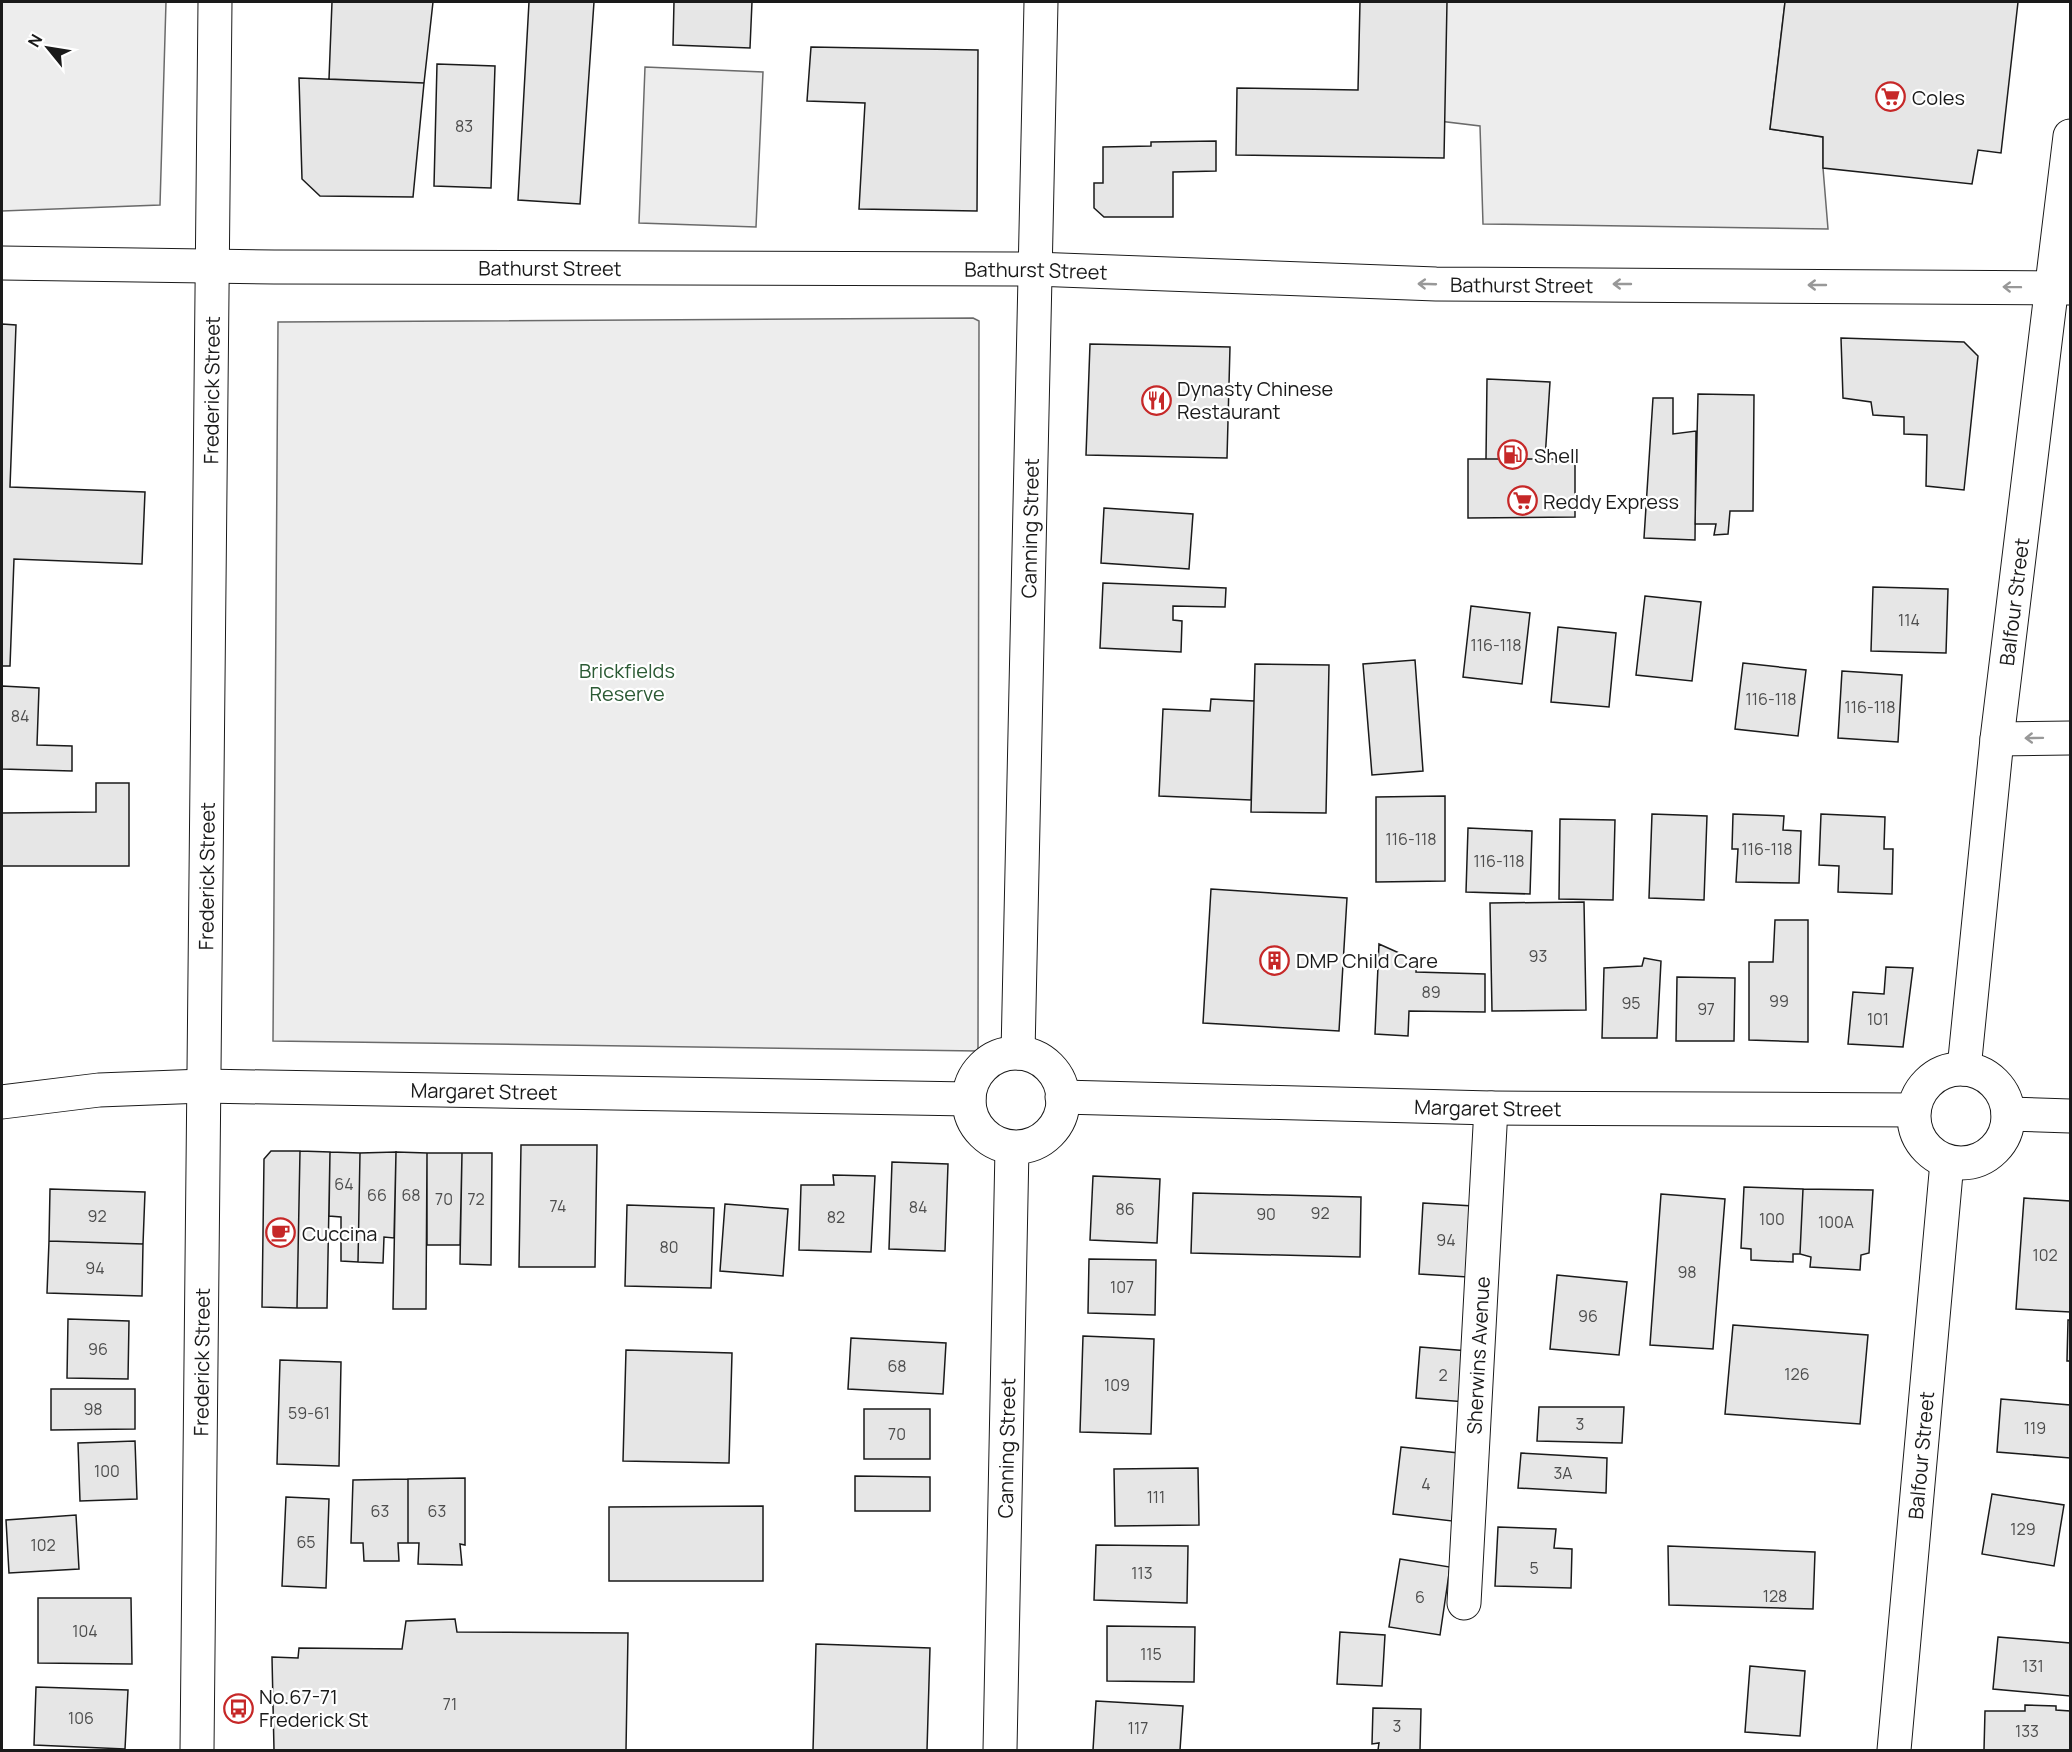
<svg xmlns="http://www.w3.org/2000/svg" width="2072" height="1752" viewBox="0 0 2072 1752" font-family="Manrope,sans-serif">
  <rect width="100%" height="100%" fill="#fff"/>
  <path fill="#ededed" stroke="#6a6a6a" stroke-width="1.5" d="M2,2H166L160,205L2,211Z
    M1443,2H1785L1770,129L1823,137V168L1828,229L1483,224L1480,126L1439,121Z
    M645,67L763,72L756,227L639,223Z
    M973,318L979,321L978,1051L273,1041L278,322Z"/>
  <path fill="#e6e6e6" stroke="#1a1a1a" stroke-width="1.5" d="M332,2H433L424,83L329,79Z
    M529,2H594L580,204L518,200Z
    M674,2H752L750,48L673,45Z
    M1360,2H1447L1444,158L1236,155L1237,88L1358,90Z
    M1785,2H2018L2001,153L1978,150L1972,184L1823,168V137L1770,129Z
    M811,47L978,50L977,211L859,209L865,103L807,101Z
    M437,64L495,66L491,188L434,186Z
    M299,78L424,83L413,197L320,196L302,179Z
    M1216,141V171L1173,172V217H1104L1094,208V183H1103V147L1151,146V142Z
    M2,324L16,325L10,487L145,492L142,564L14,559L10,666H2Z
    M1841,338L1964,342L1978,356L1964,490L1926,486L1927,435L1904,434V417L1873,415L1871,402L1843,398Z
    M1090,344L1230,347L1227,458L1086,455Z
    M1487,379L1550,382L1545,459H1486Z
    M1698,394L1754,395L1753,511H1730L1728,534L1714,535L1716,524H1695Z
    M1653,398H1673V434L1696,431L1695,540L1644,538Z
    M1468,459H1575V517L1468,518Z
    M1104,508L1193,514L1189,569L1101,563Z
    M1103,583L1226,588L1225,607L1173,606V620L1182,621L1181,652L1100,648Z
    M1873,587L1948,589L1946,653L1871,651Z
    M1645,596L1701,602L1692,681L1636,675Z
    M1471,606L1530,613L1522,684L1463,677Z
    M1558,627L1616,633L1609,707L1551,702Z
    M1415,660L1423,771L1372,775L1363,664Z
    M1743,663L1806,670L1798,736L1735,729Z
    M1255,664L1329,665L1326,813L1251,812Z
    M1842,671L1902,675L1898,742L1838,738Z
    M2,686L39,688L37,745L72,746V771L2,769Z
    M1211,699L1254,701L1251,800L1159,796L1163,709L1210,711Z
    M96,783H129V866H2V813L96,812Z
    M1445,796V881L1376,882V797Z
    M1652,814L1707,816L1704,900L1649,898Z
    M1733,814L1784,816L1783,830L1801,831L1799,883L1736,882L1738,849H1732Z
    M1821,814L1885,817L1884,849H1893L1892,894L1838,892L1839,866L1819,865Z
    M1560,819L1615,820L1613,900L1559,899Z
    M1468,828L1532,831L1530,894L1466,892Z
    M1211,889L1347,898L1339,1031L1203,1023Z
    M1584,902L1586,1010L1492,1011L1490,903Z
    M1775,920H1808V1042L1749,1040V962H1773Z
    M1379,944L1417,961L1416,972L1485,974V1012L1409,1011L1408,1036L1375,1034Z
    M1644,958L1661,961L1657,1038H1602L1604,968L1642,966Z
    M1886,967L1913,968L1903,1047L1848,1044L1853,992L1884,994Z
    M1677,977L1735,978L1734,1041H1676Z
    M521,1145H597L595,1267H519Z
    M271,1151H300L297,1308L262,1307L264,1159Z
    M300,1151L330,1152L327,1308H297Z
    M330,1152L360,1153L358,1262L341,1261V1217L329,1216Z
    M396,1152L394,1238L384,1237L383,1263L358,1262L360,1153Z
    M396,1152L427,1153L426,1309H393Z
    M427,1153H462L460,1245H427Z
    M462,1153H492L491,1265L460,1264Z
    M892,1162L948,1164L945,1251L889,1249Z
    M833,1175L875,1176L871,1252L799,1250L801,1185H834Z
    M1093,1176L1160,1179L1157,1243L1090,1240Z
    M1744,1187L1803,1189L1800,1254H1793V1262L1751,1260V1249L1741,1248Z
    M50,1189L145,1192L143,1244L49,1241Z
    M1803,1189L1873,1190L1869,1253L1861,1255L1860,1270L1810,1267L1811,1257L1800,1254Z
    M1193,1193L1361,1197L1360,1257L1191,1253Z
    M1661,1194L1725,1199L1713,1349L1650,1345Z
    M2024,1198L2070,1201V1312L2016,1309Z
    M1423,1203L1473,1206L1468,1277L1419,1274Z
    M725,1204L788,1209L783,1276L720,1271Z
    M627,1205L714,1208L711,1288L625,1286Z
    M49,1241L143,1244L142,1296L47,1293Z
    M1089,1259L1156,1260L1155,1315L1088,1313Z
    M1557,1275L1627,1282L1619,1355L1550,1349Z
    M68,1319L129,1321L128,1379L67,1378Z
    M2068,1320H2070V1361H2067Z
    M1733,1325L1868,1335L1860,1424L1725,1414Z
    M1083,1336L1154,1339L1151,1434L1080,1432Z
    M851,1338L946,1343L943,1394L848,1389Z
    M1420,1347L1469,1351L1466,1402L1416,1398Z
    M626,1350L732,1353L729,1463L623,1461Z
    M280,1360L341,1362L339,1466L277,1464Z
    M51,1389H135V1429L51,1430Z
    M2001,1399L2070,1405V1458L1997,1452Z
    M1539,1407H1624L1622,1443L1537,1441Z
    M864,1409H930V1459H864Z
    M135,1441L137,1499L80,1501L78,1443Z
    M1401,1447L1459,1453L1452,1521L1393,1514Z
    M1521,1453L1607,1458L1606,1493L1518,1488Z
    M1198,1468L1199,1525L1115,1526L1114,1469Z
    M855,1476L930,1477V1511H855Z
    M465,1478V1545L460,1544L462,1565L418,1564L419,1543H408V1479Z
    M408,1479V1543H398L399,1561H364L363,1543H351L353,1480Z
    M1992,1494L2064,1505L2054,1566L1982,1554Z
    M286,1497L329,1499L326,1588L282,1586Z
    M763,1506V1581H609V1507Z
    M76,1515L79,1569L9,1573L6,1520Z
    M1498,1527L1556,1529L1554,1548L1572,1549L1571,1588L1495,1586Z
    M1096,1545L1188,1546L1187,1603L1094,1600Z
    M1668,1546L1815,1552L1813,1609L1669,1605Z
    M1400,1559L1450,1567L1440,1635L1389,1627Z
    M38,1598H131L132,1664L38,1663Z
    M455,1619L457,1632L628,1633L626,1750H274L272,1657L298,1658L299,1648L402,1649L406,1621Z
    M1107,1626L1195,1627L1194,1682L1107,1681Z
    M1340,1632L1385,1635L1382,1686L1337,1684Z
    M1998,1637L2070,1643V1696L1993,1689Z
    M816,1644L930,1648L927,1750H813Z
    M1750,1666L1805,1671L1800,1736L1745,1732Z
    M36,1687L128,1690L125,1749L34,1745Z
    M1096,1701L1183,1706L1180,1750H1093Z
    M2025,1705L2056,1706V1710L2070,1711V1750H1984L1985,1711H2025Z
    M1373,1708L1421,1709L1420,1750H1378L1379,1743L1372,1744Z"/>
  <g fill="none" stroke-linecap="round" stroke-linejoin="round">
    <defs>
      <g id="minor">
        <path d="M1997,739L2070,738"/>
        <path id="s1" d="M1018,1053L1041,2"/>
        <circle cx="1016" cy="1100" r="47"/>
        <path id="s2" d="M1964,1069L1997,739L2070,136"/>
        <circle cx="1961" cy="1116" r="47"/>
        <path id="s3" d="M1062,1097L1491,1108L1914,1110"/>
        <path id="s4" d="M2,1102L99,1090L203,1086L969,1099"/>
        <path d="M2008,1114L2070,1116"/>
        <path id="s5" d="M1464,1603L1491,1108"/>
        <path id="s6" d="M197,1750L215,2"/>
        <path id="s7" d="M1000,1750L1012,1148"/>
        <path id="s8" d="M1894,1750L1947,1162"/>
      </g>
      <g id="highway">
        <path id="s9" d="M2,263L274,267L1034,269L1436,284L2070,288"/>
      </g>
    </defs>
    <use href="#minor" stroke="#1a1a1a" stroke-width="35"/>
    <use href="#highway" stroke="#1a1a1a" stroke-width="35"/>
    <use href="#minor" stroke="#fff" stroke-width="33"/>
    <use href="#highway" stroke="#fff" stroke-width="33"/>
  </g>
  <defs><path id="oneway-shaft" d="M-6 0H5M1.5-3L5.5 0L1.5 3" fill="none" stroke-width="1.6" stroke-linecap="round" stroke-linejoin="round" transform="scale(1.5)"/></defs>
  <g stroke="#989898">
    <use href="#oneway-shaft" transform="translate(1427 284) rotate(-178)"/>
    <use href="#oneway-shaft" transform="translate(1622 284) rotate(180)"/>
    <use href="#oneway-shaft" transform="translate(1817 285) rotate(-180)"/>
    <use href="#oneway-shaft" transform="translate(2012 287) rotate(-179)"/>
    <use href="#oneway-shaft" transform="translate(2034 738) rotate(179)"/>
  </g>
  <defs>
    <symbol id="supermarket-ring" viewBox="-11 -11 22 22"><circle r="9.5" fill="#fff" stroke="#c62828" stroke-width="1.5"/><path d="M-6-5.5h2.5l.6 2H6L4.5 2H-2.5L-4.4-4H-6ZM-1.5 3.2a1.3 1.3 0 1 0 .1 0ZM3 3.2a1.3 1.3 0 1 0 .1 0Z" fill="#c62828"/></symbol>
    <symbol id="restaurant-ring" viewBox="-11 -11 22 22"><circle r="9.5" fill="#fff" stroke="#c62828" stroke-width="1.5"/><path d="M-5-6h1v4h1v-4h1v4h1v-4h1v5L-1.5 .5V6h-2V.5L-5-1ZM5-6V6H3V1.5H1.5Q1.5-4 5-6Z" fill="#c62828"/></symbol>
    <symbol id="fuel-ring" viewBox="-11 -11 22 22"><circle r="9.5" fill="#fff" stroke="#c62828" stroke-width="1.5"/><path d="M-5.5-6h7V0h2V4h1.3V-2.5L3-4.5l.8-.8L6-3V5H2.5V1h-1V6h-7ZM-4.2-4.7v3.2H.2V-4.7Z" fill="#c62828"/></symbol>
    <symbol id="building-ring" viewBox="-11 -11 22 22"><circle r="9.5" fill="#fff" stroke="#c62828" stroke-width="1.5"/><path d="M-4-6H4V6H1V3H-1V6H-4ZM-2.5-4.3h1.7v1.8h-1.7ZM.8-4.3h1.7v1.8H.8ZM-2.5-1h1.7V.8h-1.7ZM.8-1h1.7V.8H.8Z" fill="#c62828"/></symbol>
    <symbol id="cafe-ring" viewBox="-11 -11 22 22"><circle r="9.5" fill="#fff" stroke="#c62828" stroke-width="1.5"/><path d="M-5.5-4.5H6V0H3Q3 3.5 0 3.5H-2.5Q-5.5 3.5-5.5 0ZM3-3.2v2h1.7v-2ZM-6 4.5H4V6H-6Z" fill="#c62828"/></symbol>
    <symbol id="bus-ring" viewBox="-11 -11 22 22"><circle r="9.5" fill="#fff" stroke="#c62828" stroke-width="1.5"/><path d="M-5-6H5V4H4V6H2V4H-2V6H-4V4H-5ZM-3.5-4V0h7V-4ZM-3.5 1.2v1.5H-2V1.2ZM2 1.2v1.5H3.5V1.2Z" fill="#c62828"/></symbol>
  </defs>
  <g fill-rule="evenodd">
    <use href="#supermarket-ring" x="1874" y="80" width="33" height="33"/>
    <use href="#restaurant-ring" x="1140" y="384" width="33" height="33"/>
    <use href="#fuel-ring" x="1496" y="438" width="33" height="33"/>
    <use href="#supermarket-ring" x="1506" y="484" width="33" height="33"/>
    <use href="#building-ring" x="1258" y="944" width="33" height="33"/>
    <use href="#cafe-ring" x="264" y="1216" width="33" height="33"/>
    <use href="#bus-ring" x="222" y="1692" width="33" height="33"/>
  </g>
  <g text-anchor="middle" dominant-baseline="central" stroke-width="4.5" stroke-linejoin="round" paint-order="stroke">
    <g font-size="16" fill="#4d4d4d">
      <text x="464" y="126">83</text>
      <text x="1909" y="620">114</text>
      <text x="1496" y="645">116-118</text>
      <text x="1771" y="699">116-118</text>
      <text x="1870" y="707">116-118</text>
      <text x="20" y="716">84</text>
      <text x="1411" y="839">116-118</text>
      <text x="1767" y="849">116-118</text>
      <text x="1499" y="861">116-118</text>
      <text x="1538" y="956">93</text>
      <text x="1431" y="992">89</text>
      <text x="1779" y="1001">99</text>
      <text x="1631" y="1003">95</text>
      <text x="1706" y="1009">97</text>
      <text x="1878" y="1019">101</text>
      <text x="344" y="1184">64</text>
      <text x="377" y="1195">66</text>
      <text x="411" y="1195">68</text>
      <text x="444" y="1199">70</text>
      <text x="476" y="1199">72</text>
      <text x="558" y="1206">74</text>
      <text x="918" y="1207">84</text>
      <text x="1125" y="1209">86</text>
      <text x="1320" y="1213">92</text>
      <text x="1266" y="1214">90</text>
      <text x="97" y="1216">92</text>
      <text x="836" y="1217">82</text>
      <text x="1772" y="1219">100</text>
      <text x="1836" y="1222">100A</text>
      <text x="1446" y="1240">94</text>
      <text x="669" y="1247">80</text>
      <text x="2045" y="1255">102</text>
      <text x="95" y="1268">94</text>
      <text x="1687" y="1272">98</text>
      <text x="1122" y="1287">107</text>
      <text x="1588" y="1316">96</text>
      <text x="98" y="1349">96</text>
      <text x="897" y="1366">68</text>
      <text x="1797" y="1374">126</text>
      <text x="1443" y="1375">2</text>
      <text x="1117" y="1385">109</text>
      <text x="93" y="1409">98</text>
      <text x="309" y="1413">59-61</text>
      <text x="1580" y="1424">3</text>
      <text x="2035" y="1428">119</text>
      <text x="897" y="1434">70</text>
      <text x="107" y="1471">100</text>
      <text x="1563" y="1473">3A</text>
      <text x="1426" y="1484">4</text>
      <text x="1156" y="1497">111</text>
      <text x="380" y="1511">63</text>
      <text x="437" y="1511">63</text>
      <text x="2023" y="1529">129</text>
      <text x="306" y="1542">65</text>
      <text x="43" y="1545">102</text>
      <text x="1534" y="1568">5</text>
      <text x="1142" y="1573">113</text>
      <text x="1775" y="1596">128</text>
      <text x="1420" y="1597">6</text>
      <text x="85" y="1631">104</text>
      <text x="1151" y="1654">115</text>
      <text x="2033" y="1666">131</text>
      <text x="450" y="1704">71</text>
      <text x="81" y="1718">106</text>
      <text x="1397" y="1726">3</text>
      <text x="1138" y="1728">117</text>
      <text x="2027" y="1731">133</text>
    </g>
    <g font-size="20" fill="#1a1a1a" stroke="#fff" text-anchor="start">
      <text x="1912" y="97">Coles</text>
      <text x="1177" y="388">Dynasty Chinese<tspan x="1177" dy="23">Restaurant</tspan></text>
      <text x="1534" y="455">Shell</text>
      <text x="1543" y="501">Reddy Express</text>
      <text x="1296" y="960">DMP Child Care</text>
      <text x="302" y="1233">Cuccina</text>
      <text x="259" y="1696">No.67-71<tspan x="259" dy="23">Frederick St</tspan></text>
    </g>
    <g font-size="20" fill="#1a1a1a" stroke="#fff">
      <text stroke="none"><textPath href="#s9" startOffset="548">Bathurst Street</textPath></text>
      <text stroke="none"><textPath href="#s9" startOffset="1034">Bathurst Street</textPath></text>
      <text stroke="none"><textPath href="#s9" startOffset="1520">Bathurst Street</textPath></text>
      <text stroke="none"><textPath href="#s6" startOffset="1360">Frederick Street</textPath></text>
      <text stroke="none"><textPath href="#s1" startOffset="525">Canning Street</textPath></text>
      <text stroke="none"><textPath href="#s2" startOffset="470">Balfour Street</textPath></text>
      <text stroke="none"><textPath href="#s6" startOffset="874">Frederick Street</textPath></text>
      <text stroke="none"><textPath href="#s4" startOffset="483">Margaret Street</textPath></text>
      <text stroke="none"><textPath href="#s3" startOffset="426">Margaret Street</textPath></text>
      <text stroke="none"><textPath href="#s5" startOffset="248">Sherwins Avenue</textPath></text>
      <text stroke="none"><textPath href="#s6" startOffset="388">Frederick Street</textPath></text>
      <text stroke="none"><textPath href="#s7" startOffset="302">Canning Street</textPath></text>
      <text stroke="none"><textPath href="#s8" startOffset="296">Balfour Street</textPath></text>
    </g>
    <g font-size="20" fill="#2b5a34" stroke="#fff">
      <text x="627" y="670">Brickfields<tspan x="627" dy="23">Reserve</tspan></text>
    </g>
  </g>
  <rect width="2072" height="1752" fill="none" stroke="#1a1a1a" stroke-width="6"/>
  <g transform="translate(48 48) rotate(300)" stroke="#ffffff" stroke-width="4.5" paint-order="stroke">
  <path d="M0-4.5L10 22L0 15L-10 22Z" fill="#1a1a1a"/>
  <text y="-9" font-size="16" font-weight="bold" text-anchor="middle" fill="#1a1a1a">N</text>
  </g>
</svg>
